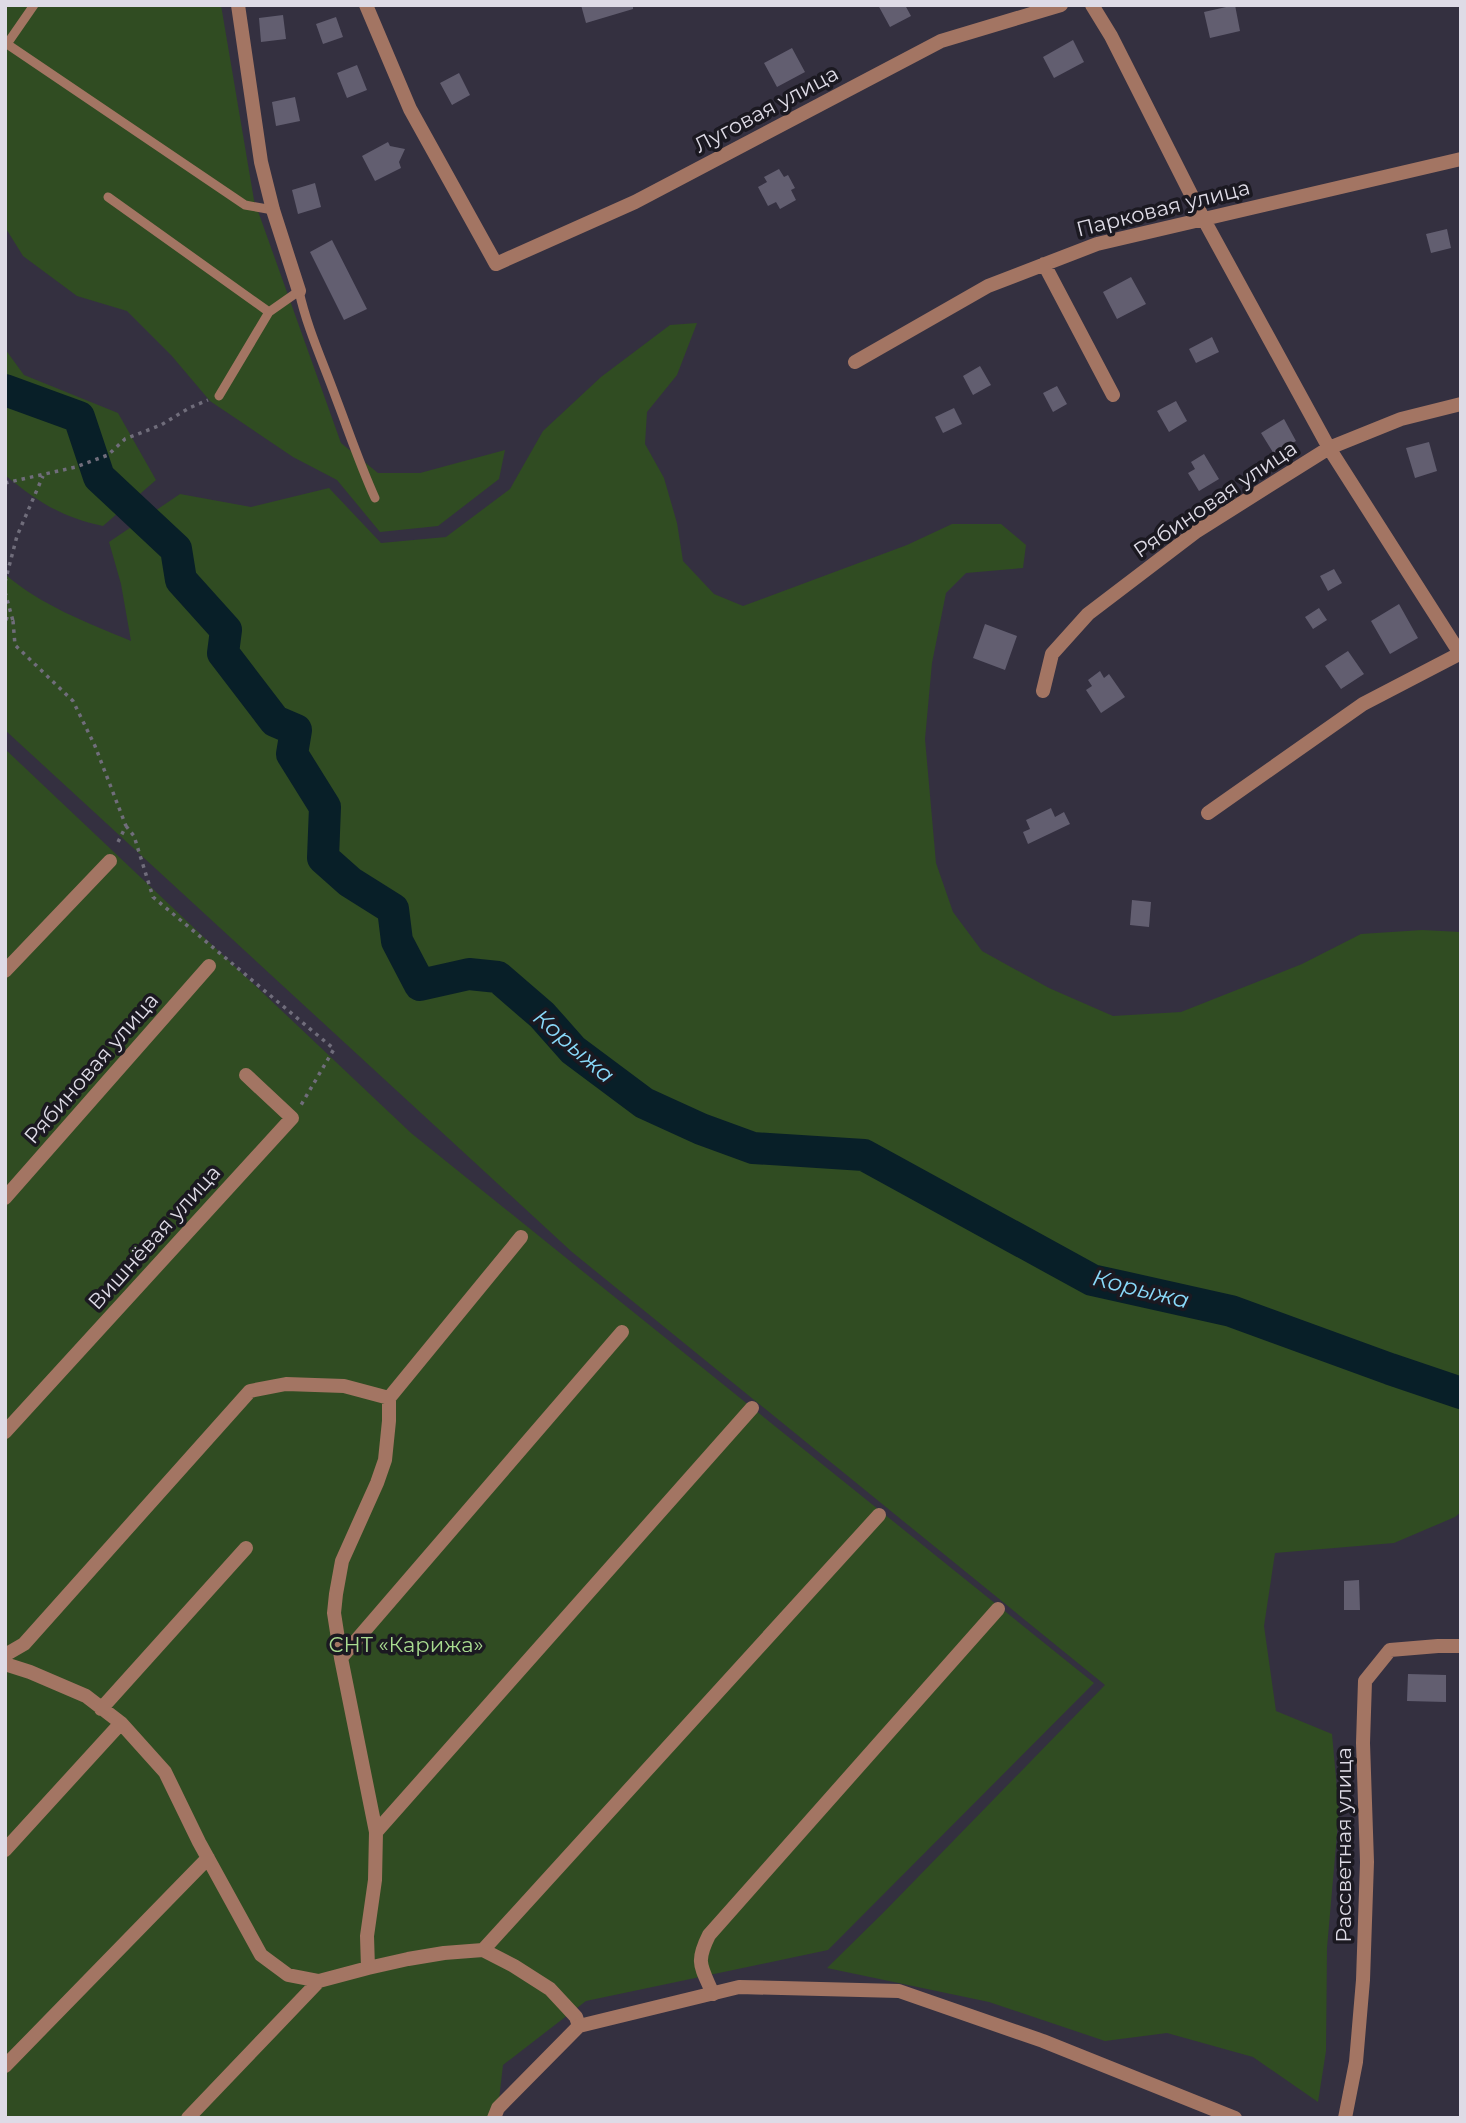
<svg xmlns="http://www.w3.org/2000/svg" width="1466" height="2123" viewBox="0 0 1466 2123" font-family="Montserrat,sans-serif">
  <rect width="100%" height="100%" fill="#343040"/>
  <path fill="#304c22" d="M5,5H221L254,200L341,443L378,473H420L505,450L499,479L438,526L380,532L337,480L293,457L210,401L171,355L127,311L77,296L23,256L5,227Z
    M697,323L677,375L647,412L645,444L664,478L677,523L683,561L714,594L743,606L907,545L952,524H1001L1026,545L1023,568L966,573L946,593L932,663L925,739L936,863L953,912L982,951L1049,988L1113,1016L1181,1012L1302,964L1361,934L1422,930L1461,932V1512L1455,1517L1394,1543L1275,1553L1264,1626L1276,1711L1332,1734L1339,1811L1327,1948L1326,2051L1318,2102L1253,2057L1167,2033L1105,2041L989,2002L827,1968L883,1913L1105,1685L572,1252L5,730V574C40,605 88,623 131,641L121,584L109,542L180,494L251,507L329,488L381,543L446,537L510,489L543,431L601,377L670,325Z
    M5,349L24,375L118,413L156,480L103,526C61,517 38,502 5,475Z
    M5,749L411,1133L1094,1683L828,1950L586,2001L503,2065L498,2108L494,2118H5Z"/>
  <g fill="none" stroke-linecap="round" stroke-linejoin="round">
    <path stroke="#081f28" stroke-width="32" d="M5,390L79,417L99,477L176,549L181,580L226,630L223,653L275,721L296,730L292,754L325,807L323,858L350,882L393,909L397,941L420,985L469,974L498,977L542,1015L573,1050L644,1103L701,1129L753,1148L864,1155L1092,1280L1231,1311L1390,1369L1461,1393"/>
  </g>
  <path fill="#625e70" d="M581,5H633V9L586,23Z
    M878,5H905L911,16L890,27Z
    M1235,5L1240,31L1210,38L1204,12Z
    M283,15L286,39L261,42L259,18Z
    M336,17L343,37L323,44L316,24Z
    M1073,40L1084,62L1054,78L1043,57Z
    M792,48L805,72L777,87L764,63Z
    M357,65L367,90L347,98L337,73Z
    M459,73L470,95L452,105L440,83Z
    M295,97L300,121L276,126L272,102Z
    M388,142L390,146L405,149L399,162L401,168L375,181L362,156Z
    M779,169L784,177L788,175L795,188L791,190L796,200L780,209L776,202L768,206L758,187L767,182L764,177Z
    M315,183L321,207L298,214L292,190Z
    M1447,229L1451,248L1431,253L1426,234Z
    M332,240L367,309L344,320L310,252Z
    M1131,277L1146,304L1117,319L1103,292Z
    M1212,337L1219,352L1196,363L1189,349Z
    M980,366L991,385L973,395L963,376Z
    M1057,386L1067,404L1053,412L1043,393Z
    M1176,401L1187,421L1169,432L1157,411Z
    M954,408L962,424L943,433L935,417Z
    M1284,419L1296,441L1274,454L1261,433Z
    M1429,442L1437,471L1415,478L1406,448Z
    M1204,454L1219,479L1199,491L1188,473L1195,469L1191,462Z
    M1334,569L1342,583L1328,591L1320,576Z
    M1399,604L1418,638L1390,654L1371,621Z
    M1319,608L1327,620L1313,629L1305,617Z
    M985,624L1017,636L1005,670L973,658Z
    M1348,651L1364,674L1341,689L1325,666Z
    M1100,671L1104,678L1109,674L1125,697L1101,713L1086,690L1092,686L1088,680Z
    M1051,808L1055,817L1064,812L1070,824L1028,844L1023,832L1030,829L1026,820Z
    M1132,900L1151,902L1149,927L1130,925Z
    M1359,1580L1360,1610H1344V1581Z
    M1408,1674L1446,1675V1702L1407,1701Z"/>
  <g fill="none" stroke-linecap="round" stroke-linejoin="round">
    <path stroke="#706d7b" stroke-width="3.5" stroke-dasharray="3.5 5" stroke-linecap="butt" d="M5,483L76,467L108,455L125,439L161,425L189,408L208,400
      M5,582L17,536L43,476
      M5,592L13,621
      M5,618L13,621L15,645L73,701L95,746L126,826L116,846
      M126,826L134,836L153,897L334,1049L301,1105"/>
    <path stroke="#a37563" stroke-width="9" d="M34,5L7,44L245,205L273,210
      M108,197L269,312L299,291C307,328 323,362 336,398C349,432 360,465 375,498
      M219,396L269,312"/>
    <path stroke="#a37563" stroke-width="14" d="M238,5L261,162L273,210L299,291
      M366,5L410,109L496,264L635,202L941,41L1061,5
      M1092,5L1111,36L1203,218L1329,448L1461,655
      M1044,264L1113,395
      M855,362L988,286L1097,244L1461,159
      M1043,691L1052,654L1088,614L1197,531L1329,448L1401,419L1461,404
      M1208,813L1363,704L1461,653
      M5,971L110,861
      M5,1198L209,966
      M5,1432L292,1118L246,1075
      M5,1655L24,1644L250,1391L286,1384L344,1386L389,1398
      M341,1658L622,1332
      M5,1664L30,1672L86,1696L121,1723L165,1772L199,1842L261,1955L288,1975L319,1981L368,1968L408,1959L444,1953L483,1950L514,1966L550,1989L576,2017L579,2026
      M101,1709L246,1548
      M376,1832L752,1408
      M5,1850L121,1723
      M483,1950L879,1515
      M368,1968L367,1936L375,1880L376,1832L341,1658L334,1613L336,1594L342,1561L377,1483L385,1460L389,1421V1398L521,1237
      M713,1994C701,1966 695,1963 709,1935L998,1609
      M5,2066L208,1858
      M188,2118L319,1981
      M1345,2118L1356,2062L1363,1980L1367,1862L1363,1743L1365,1681L1390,1650L1438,1646H1461"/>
    <path stroke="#a37563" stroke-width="14" d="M494,2118L498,2108L579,2026L739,1987L899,1991L1043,2041L1235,2118"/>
  </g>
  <g text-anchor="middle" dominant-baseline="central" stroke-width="7" stroke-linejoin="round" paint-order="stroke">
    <g font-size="21" fill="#dedbe6" stroke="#1b1921">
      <text transform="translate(766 109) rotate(-28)">Луговая улица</text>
      <text transform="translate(1163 208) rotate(-14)">Парковая улица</text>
      <text transform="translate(1215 499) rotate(-34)">Рябиновая улица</text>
      <text transform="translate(91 1068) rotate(-49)">Рябиновая улица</text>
      <text transform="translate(154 1237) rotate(-48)">Вишнёвая улица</text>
      <text transform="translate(1343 1845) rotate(-90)">Рассветная улица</text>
    </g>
    <g font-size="21" fill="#a9dc90" stroke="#1b1921">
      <text x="406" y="1644">СНТ «Карижа»</text>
    </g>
    <g font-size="23" font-style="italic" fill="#89dafa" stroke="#1b1921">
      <text transform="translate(574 1046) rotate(41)">Корыжа</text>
      <text transform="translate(1141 1289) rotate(14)">Корыжа</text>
    </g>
  </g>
  <rect width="1466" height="2123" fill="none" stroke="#dedbe6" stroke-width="14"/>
</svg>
